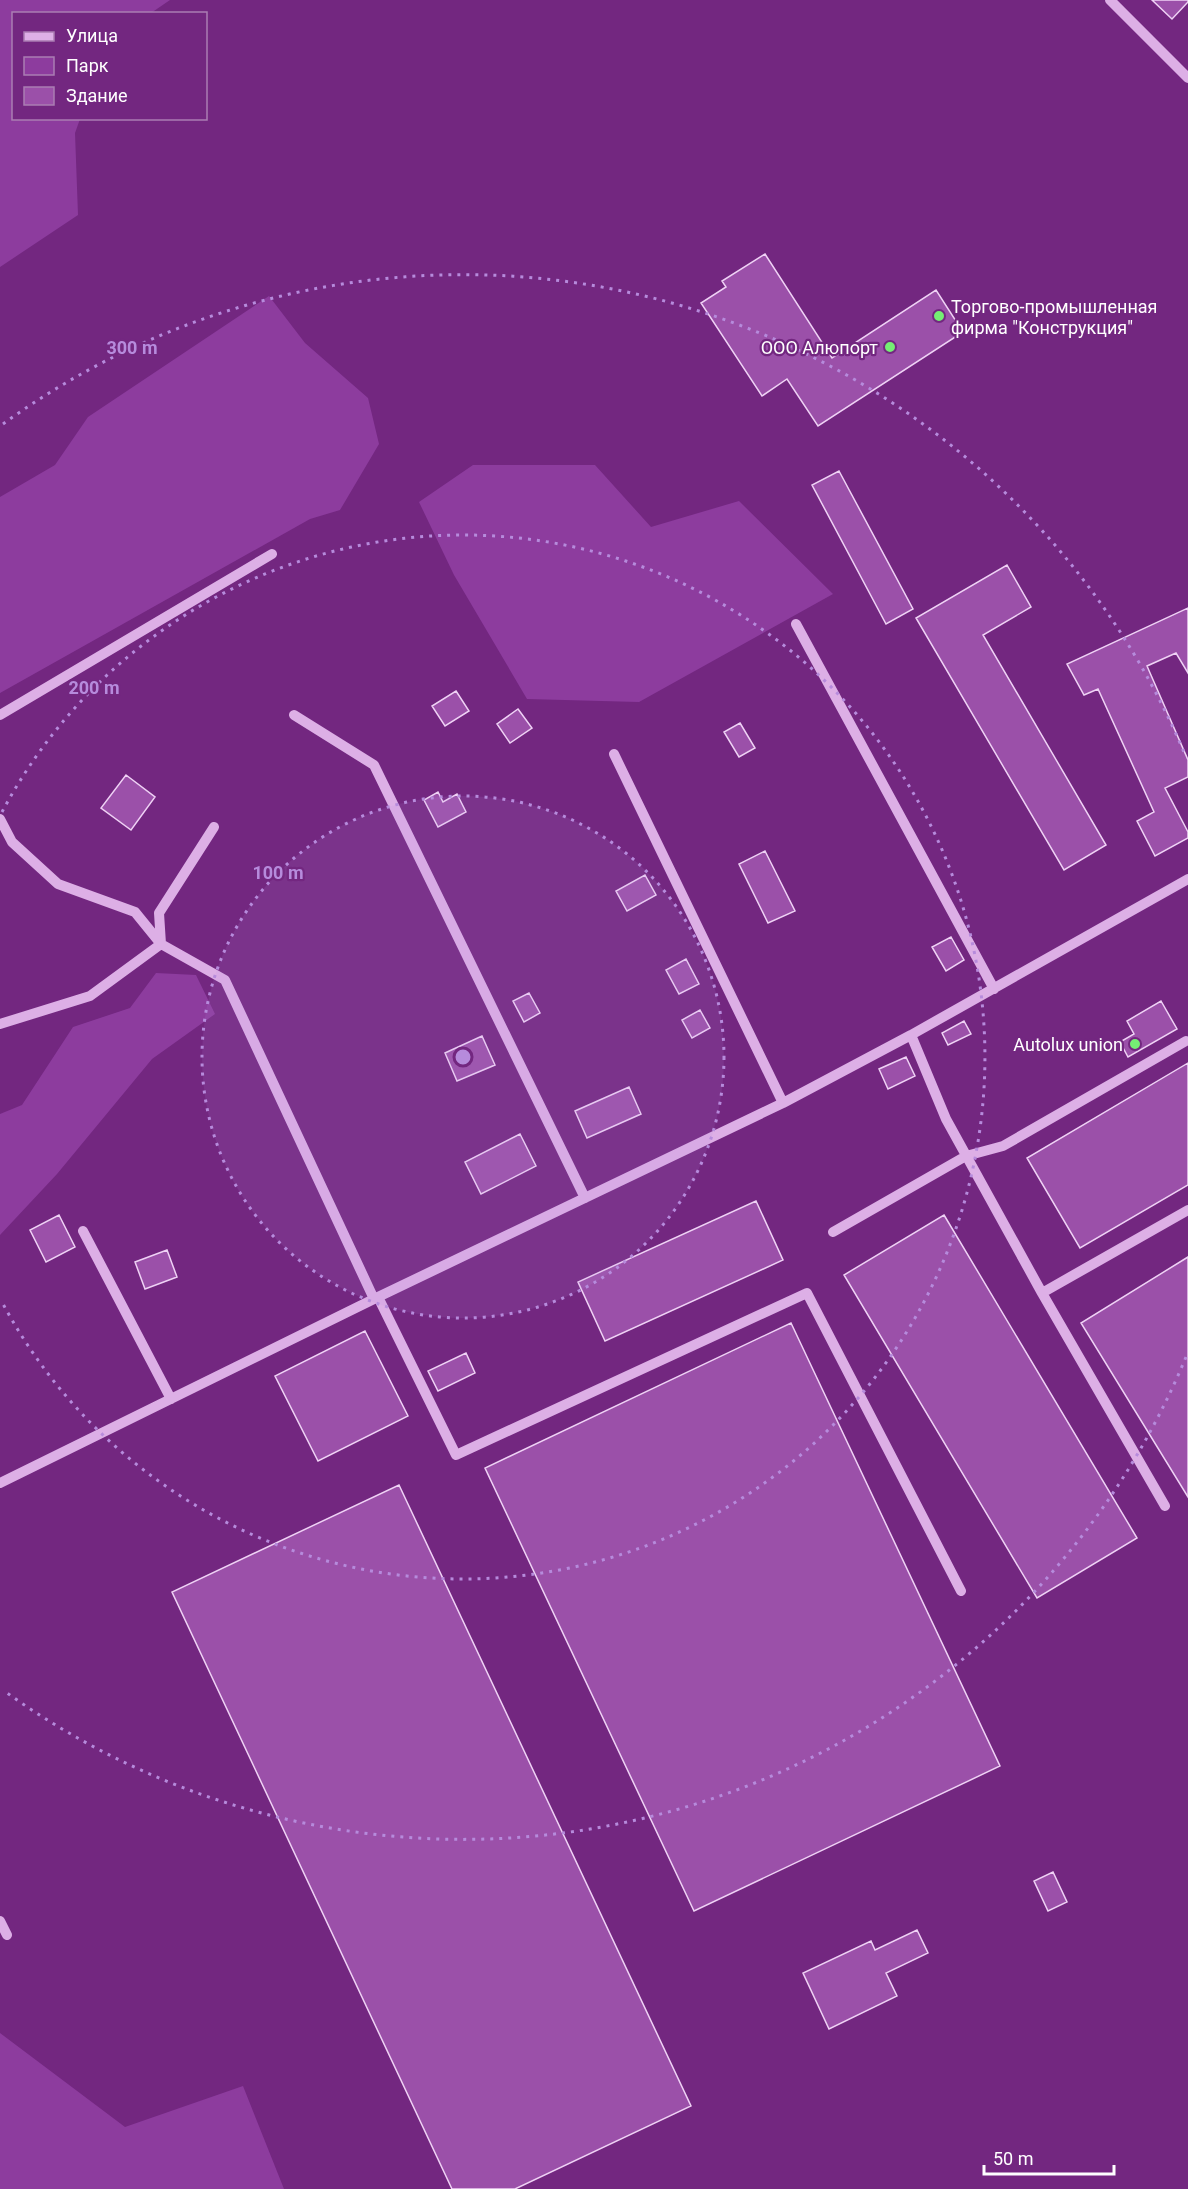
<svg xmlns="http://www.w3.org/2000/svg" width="1188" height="2189" viewBox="0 0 1188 2189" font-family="Roboto,sans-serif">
  <rect width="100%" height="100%" fill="#732780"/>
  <path fill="#8d3c9e" d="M0,0H170L151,13L14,14V118L80,119L75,133L78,215L0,267Z
    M269,296L305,343L368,398L379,444L340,510L310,519L0,693V497L55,465L88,417Z
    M473,465H595L651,527L739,501L833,594L639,702L527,699L454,575L419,502Z
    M156,973L196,975L215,1014L152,1059L57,1174L0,1235V1114L22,1105L73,1027L130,1008Z
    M0,2033L125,2127L243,2086L284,2189H0Z"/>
  <path fill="#9b50a9" stroke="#efd2f5" stroke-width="1.5" d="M1152,0H1188V2L1172,19Z
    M765,254L832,358L936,290L963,332L818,426L787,379L762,396L701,303L726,287L722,281Z
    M839,471L913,609L886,624L812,485Z
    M1007,565L1031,607L983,635L1106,845L1064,870L916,618Z
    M1188,608V673L1176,653L1147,666L1188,760V777L1165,788L1188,832V838L1155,856L1137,821L1154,812L1098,689L1084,695L1067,664Z
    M456,691L469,711L445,726L432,706Z
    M518,709L532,728L510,743L497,724Z
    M740,723L755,748L739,757L724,732Z
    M126,775L155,797L131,830L101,808Z
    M438,792L443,802L457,794L466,812L438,827L424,800Z
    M765,851L795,911L768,923L739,864Z
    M645,875L656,895L627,911L616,891Z
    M951,937L964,960L946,971L932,947Z
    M686,959L699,984L679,994L666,970Z
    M529,993L540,1013L524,1022L513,1001Z
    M1161,1001L1177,1029L1128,1057L1120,1042L1134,1034L1127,1021Z
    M700,1010L710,1028L692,1038L682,1020Z
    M964,1021L971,1034L948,1045L942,1033Z
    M482,1036L495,1065L457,1081L445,1053Z
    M906,1057L915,1076L888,1089L879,1069Z
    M1188,1063V1185L1080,1248L1027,1158Z
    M629,1087L641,1114L587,1138L575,1111Z
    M520,1134L536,1166L481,1194L465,1162Z
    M756,1201L783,1260L605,1341L578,1282Z
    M59,1215L75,1247L46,1262L30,1230Z
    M944,1215L1137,1538L1037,1598L844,1275Z
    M167,1250L177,1277L145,1289L135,1262Z
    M1188,1257V1497L1081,1323Z
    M791,1323L1000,1766L694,1911L485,1468Z
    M365,1331L408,1416L318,1461L275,1376Z
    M466,1353L475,1373L438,1391L428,1371Z
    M399,1485L691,2106L515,2189H452L172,1592Z
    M1053,1872L1067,1902L1048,1911L1034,1881Z
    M917,1930L928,1953L886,1973L897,1996L829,2029L803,1973L871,1941L875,1950Z"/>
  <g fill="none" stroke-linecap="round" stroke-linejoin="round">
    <path stroke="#ddafe6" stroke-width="10" d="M1110,0L1188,78
      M796,624L994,989
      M0,715L272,554
      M294,715L374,765L585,1198
      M614,754L783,1103
      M0,819L12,842L58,884L135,912L161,944L225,980L374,1299
      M0,1024L90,996L161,944L159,913L214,827
      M911,1035L946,1119L1042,1293L1188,1210
      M83,1231L171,1399
      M833,1232L966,1156L1003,1146L1186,1041
      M1042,1293L1165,1506
      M378,1297L456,1455L807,1293L961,1591
      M0,1483L378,1297L783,1103L911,1035L1188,879
      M0,1921L7,1935"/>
  </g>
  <circle cx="463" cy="1057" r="261" fill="#b68bdc" fill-opacity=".12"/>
  <g fill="none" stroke="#b68bdc" stroke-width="3" stroke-dasharray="3 6">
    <circle cx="463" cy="1057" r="261"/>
    <path d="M2 812A522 522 0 1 1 2 1302"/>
    <path d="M1186 1357A783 783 0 0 1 3 1690M3 424A783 783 0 0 1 1186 757"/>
  </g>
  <g fill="#75ee74" stroke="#732780" stroke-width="2">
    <circle cx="939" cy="316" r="6"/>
    <circle cx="890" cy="347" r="6"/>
    <circle cx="1135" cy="1044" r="6"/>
  </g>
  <g text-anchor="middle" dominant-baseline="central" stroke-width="4.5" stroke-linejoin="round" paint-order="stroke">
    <g font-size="18" fill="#fff" stroke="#732780" text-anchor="end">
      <text x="951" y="306" text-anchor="start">Торгово-промышленная<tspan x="951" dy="21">фирма "Конструкция"</tspan></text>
      <text x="878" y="347">ООО Алюпорт</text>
      <text x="1123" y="1044">Autolux union</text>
    </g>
  </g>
  <circle cx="463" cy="1057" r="9" fill="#b68bdc" stroke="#732780" stroke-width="3"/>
  <g font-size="18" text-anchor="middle" font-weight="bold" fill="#b68bdc" stroke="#732780" stroke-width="4.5" stroke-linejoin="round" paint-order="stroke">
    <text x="132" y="354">300 m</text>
    <text x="94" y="694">200 m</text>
    <text x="278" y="879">100 m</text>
  </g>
  <rect x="12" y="12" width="195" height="108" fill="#732780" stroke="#ab7db3" stroke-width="1.5"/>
  <rect x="24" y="32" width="30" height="9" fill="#ddafe6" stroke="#ab7db3" stroke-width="1.5"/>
  <text x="66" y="42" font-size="18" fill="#ffffff">Улица</text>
  <rect x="24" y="57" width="30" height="18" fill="#8d3c9e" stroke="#ab7db3" stroke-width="1.5"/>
  <text x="66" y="72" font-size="18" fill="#ffffff">Парк</text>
  <rect x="24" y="87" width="30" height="18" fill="#9b50a9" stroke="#ab7db3" stroke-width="1.5"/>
  <text x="66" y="102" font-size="18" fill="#ffffff">Здание</text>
  <path d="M984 2165v9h130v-9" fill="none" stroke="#ffffff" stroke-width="3"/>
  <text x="993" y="2165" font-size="18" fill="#ffffff" stroke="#732780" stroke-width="4.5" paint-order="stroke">50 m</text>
</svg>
